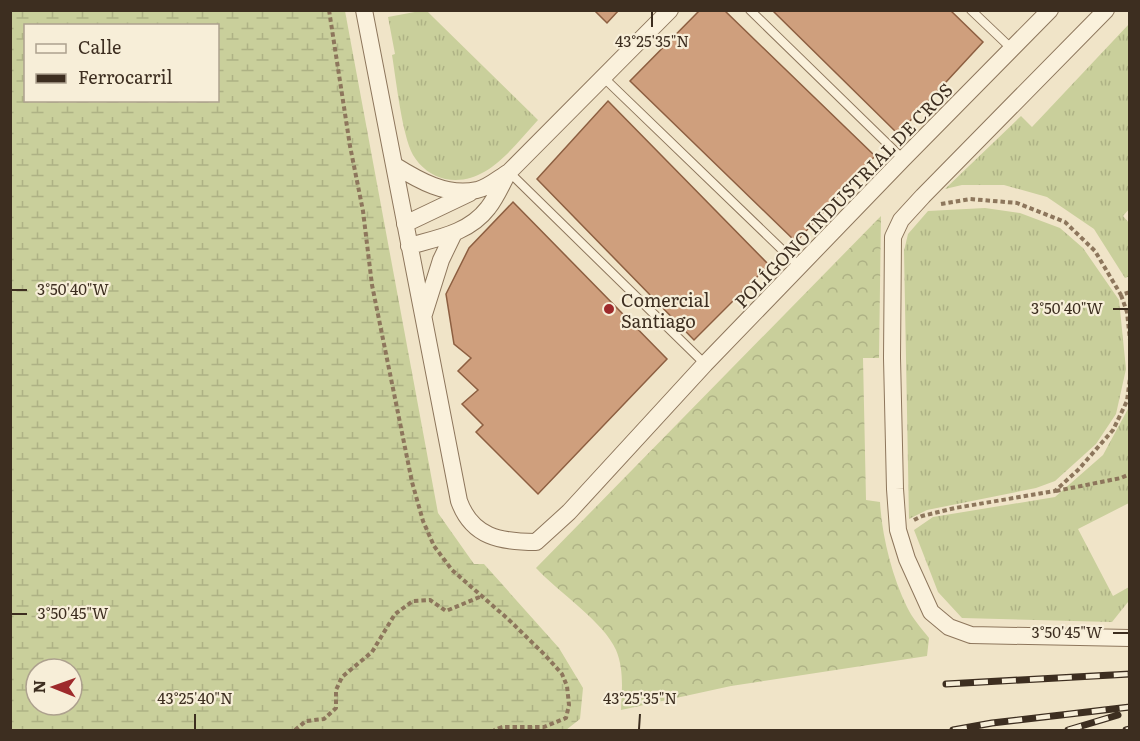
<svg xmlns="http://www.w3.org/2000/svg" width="1140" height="741" viewBox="0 0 1140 741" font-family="Literata,serif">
  <defs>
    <pattern id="grass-tufts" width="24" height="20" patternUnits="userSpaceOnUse" patternTransform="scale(1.5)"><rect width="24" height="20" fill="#c9cf9b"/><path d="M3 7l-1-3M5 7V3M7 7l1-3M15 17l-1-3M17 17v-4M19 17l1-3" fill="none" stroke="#aeb285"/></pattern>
    <pattern id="forest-crowns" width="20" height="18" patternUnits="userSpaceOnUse" patternTransform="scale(1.5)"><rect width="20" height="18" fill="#c9cf9b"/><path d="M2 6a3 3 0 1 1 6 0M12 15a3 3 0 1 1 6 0" fill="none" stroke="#aeb285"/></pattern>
    <pattern id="wetland-marsh" width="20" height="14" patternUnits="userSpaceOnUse" patternTransform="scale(1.5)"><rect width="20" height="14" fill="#c9cf9b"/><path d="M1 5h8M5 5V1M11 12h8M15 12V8" fill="none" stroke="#aeb285"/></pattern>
  </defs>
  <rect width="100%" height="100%" fill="#f0e4c8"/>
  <path fill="url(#grass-tufts)" d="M420,11L428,12L434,18L538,120C513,147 486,187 445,179C432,176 420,167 413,155C402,135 396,79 392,55L395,54L388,17Z
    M1129,24L1130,208L1123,216L1129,223L1130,276L1125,278L1094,229L1047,197L1004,185H962L945,189L1021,116L1032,127Z
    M985,208L1020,213L1060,228L1083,248L1119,300L1126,369L1116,414L1096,444L1055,481L1036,488L927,510L909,519L904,251L908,234L928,211Z
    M1129,407V503L1078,529L1113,596L1129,587L1128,602L1112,622L962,618L938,592L914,530L933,517L1055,497L1103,455Z"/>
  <path fill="url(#forest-crowns)" d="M881,216L879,358H863L866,500L880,502C882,537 892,576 907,607C912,618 922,629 929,638L927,656L731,686L621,710C622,690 624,669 616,650C604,622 558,592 536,568Z"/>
  <path fill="url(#wetland-marsh)" fill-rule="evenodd" d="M10,11H345L438,513L474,564H484L559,648L583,688L580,719L566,730H11ZM26,26H218V100H26ZM36,669H72V705H36Z"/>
  <path fill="#cf9f7d" stroke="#8d5f41" stroke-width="1.5" d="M594,10H619L607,23Z
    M700,10H724L875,156L796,242L630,81Z
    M772,10H950L983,42L898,134Z
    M608,101L769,265L694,340L537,179Z
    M513,202L667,359L538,494L476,432L483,425L462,404L478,390L458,371L471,358L454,344L446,294L469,248Z"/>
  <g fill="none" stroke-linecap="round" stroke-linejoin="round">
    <defs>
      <path id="lane" d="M750,10L903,159
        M971,10L1012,49
        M603,77L799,266
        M509,172L705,364"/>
      <path id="street" d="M364,10L459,501C472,537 500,542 536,542L569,512L705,364L903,159L1050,10
        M1106,10L923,196L901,220L893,237L892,358L895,489L898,530L907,559L931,612L949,627L971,635L1130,638
        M394,165C418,180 447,197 477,190C488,188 500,177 509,172L670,10
        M405,224L470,193
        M409,246C438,238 469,233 488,208C496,198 501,186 507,175
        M424,314L441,260L454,233"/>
    </defs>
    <use href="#lane" stroke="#8d765c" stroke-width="10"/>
    <use href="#street" stroke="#8d765c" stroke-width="18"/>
    <path stroke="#8d765c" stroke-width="4" stroke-dasharray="4.5 3" stroke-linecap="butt" d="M329,10L350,146L363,211L372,285L412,482L423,521L434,546L452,570L508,619L545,655L562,674L567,686L569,705L566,718L544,727H502L494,730
      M941,204L970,199L1017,203L1065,222L1095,251L1121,295L1130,292
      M1121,295L1127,312L1130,340
      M1056,491L1121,478L1130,474
      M914,520L922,516L955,508L1055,491L1078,470L1113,430L1127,401L1130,378
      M295,730L306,721L324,719L336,708V690L342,677L372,652L395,614L413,601L430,600L446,611L482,596"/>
    <use href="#lane" stroke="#faf1dc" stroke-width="8"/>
    <use href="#street" stroke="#faf1dc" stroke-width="16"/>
    <defs>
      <path id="rail" d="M946,684L1130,674
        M953,730L992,723L1130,707
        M1068,730L1118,715
        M1126,730L1130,729"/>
    </defs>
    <use href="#rail" stroke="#3d2e20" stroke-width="7"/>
    <use href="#rail" stroke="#f7eed8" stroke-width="4.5" stroke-dasharray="14" stroke-linecap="butt"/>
  </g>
  <path fill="none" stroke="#3d2e20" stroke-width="2" d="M652,27V12M12,290H27M1113,309H1128M12,614H27M1113,633H1128M195,729V714M639,729L640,714"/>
  <circle fill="#9e2a2b" stroke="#f7eed8" stroke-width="2" cx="609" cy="309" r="6"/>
  <g text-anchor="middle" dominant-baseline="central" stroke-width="4.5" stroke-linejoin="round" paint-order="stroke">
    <g font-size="18" fill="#3d2e20" stroke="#f7eed8">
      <text transform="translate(843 195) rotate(-46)">POLÍGONO INDUSTRIAL DE CROS</text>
    </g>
    <g font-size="18" fill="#3d2e20" stroke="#f7eed8" text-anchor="start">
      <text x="621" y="299">Comercial<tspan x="621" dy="21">Santiago</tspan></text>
    </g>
  </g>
  <g font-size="15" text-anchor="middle" fill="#3d2e20" stroke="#f7eed8" stroke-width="4.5" stroke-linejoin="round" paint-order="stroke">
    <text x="652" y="47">43°25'35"N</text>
    <text x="73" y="295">3°50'40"W</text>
    <text x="1067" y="314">3°50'40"W</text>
    <text x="73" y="619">3°50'45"W</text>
    <text x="1067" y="638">3°50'45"W</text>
    <text x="195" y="704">43°25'40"N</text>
    <text x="640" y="704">43°25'35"N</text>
  </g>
  <rect width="1140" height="741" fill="none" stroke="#3d2e20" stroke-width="24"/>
  <rect x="24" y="24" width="195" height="78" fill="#f7eed8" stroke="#ada18e" stroke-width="1.5"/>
  <rect x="36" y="44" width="30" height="9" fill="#faf1dc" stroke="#ada18e" stroke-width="1.5"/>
  <text x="78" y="54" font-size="18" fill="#3d2e20">Calle</text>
  <rect x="36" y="74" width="30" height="9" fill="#3d2e20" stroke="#ada18e" stroke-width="1.5"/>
  <text x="78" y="84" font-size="18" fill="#3d2e20">Ferrocarril</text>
  <g transform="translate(54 687) rotate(271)"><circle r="28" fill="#f7eed8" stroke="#ada18e" stroke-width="1.5"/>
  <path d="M0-4.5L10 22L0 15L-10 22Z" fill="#9e2a2b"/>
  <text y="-9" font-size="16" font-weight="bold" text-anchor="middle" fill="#3d2e20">N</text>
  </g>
</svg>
